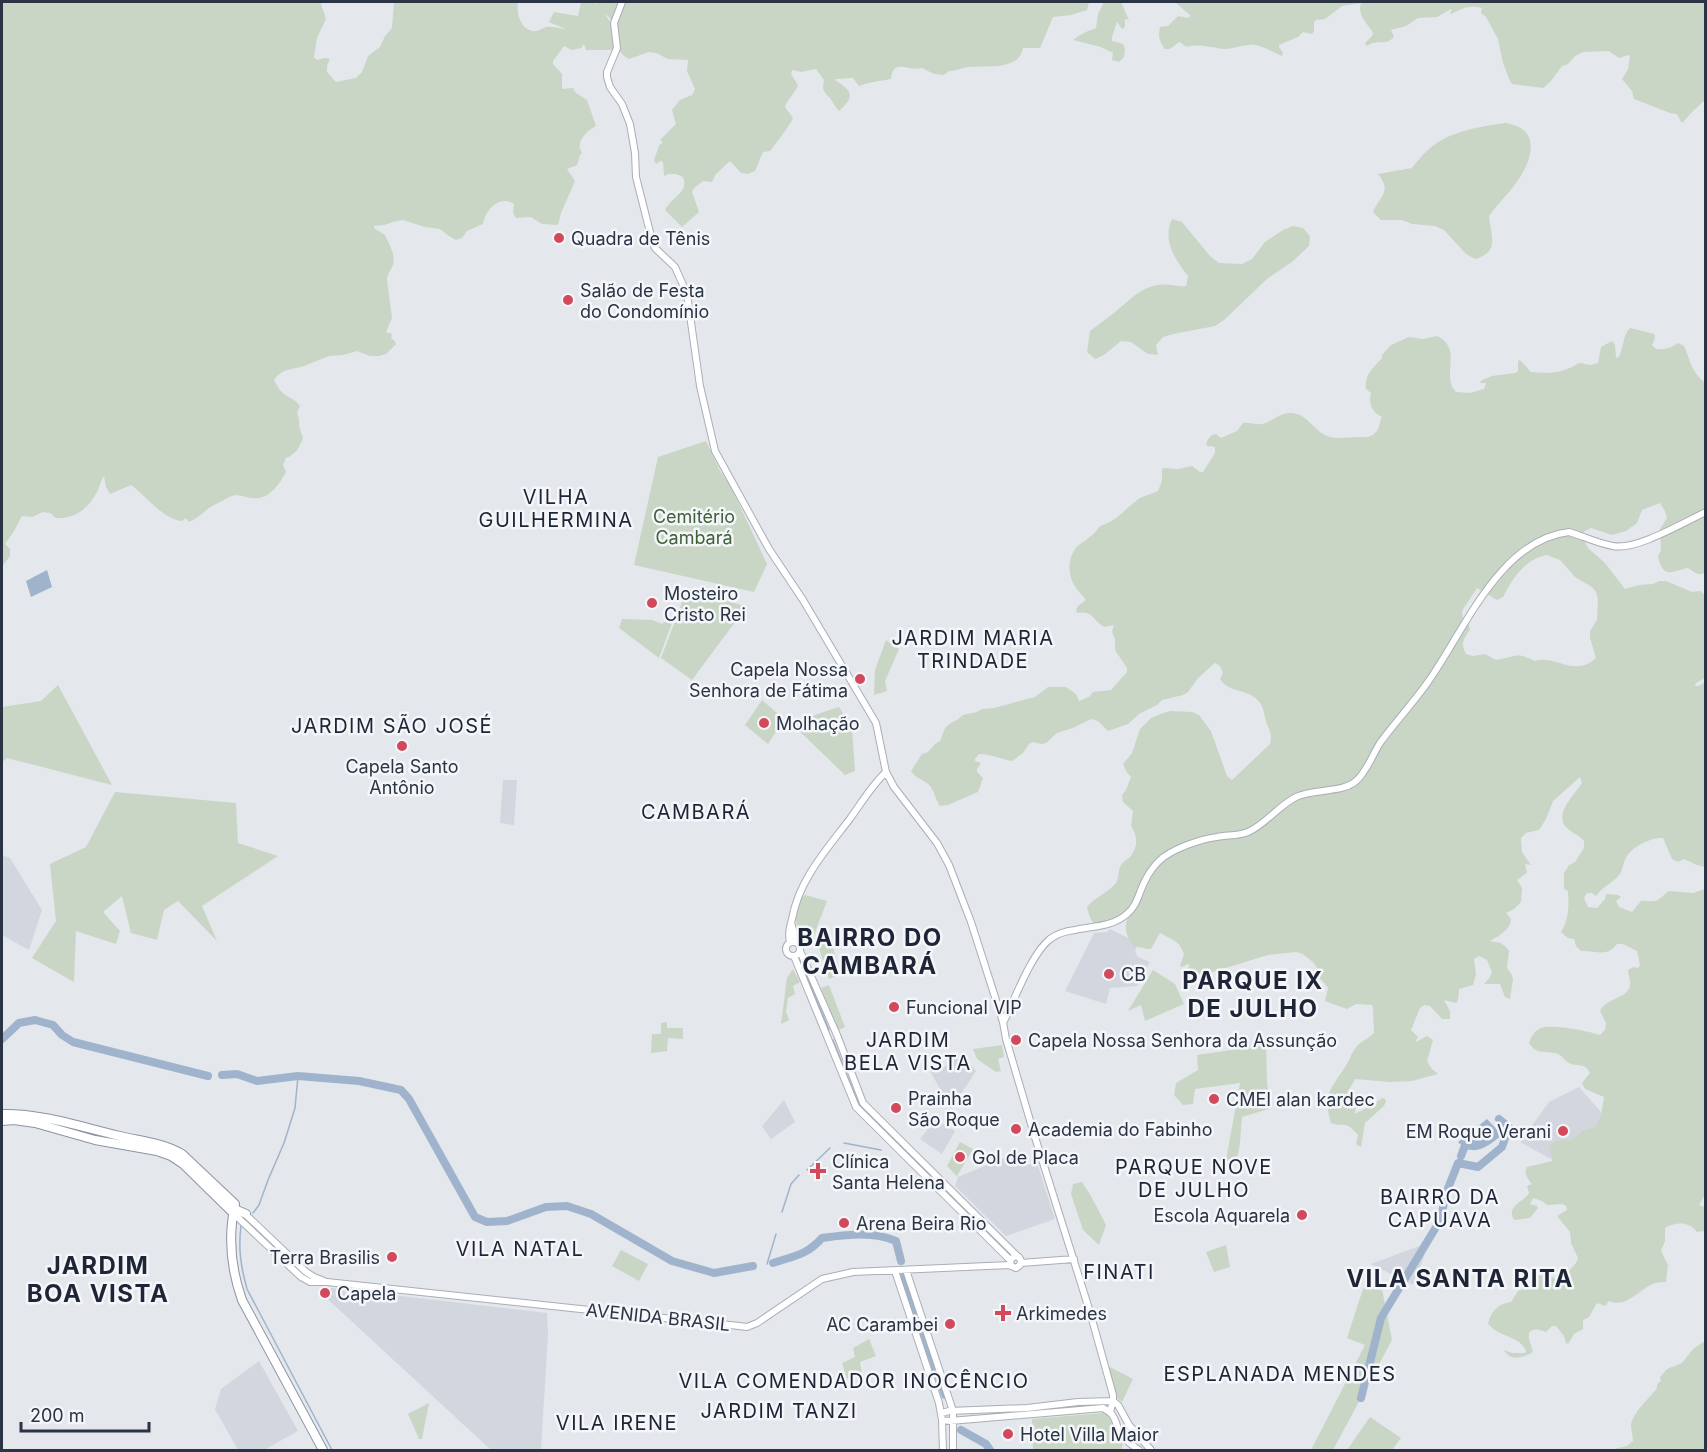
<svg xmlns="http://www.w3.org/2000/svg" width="1707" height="1452" viewBox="0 0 1707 1452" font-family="Inter,sans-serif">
  <rect width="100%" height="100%" fill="#e4e7ec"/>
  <path fill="#d2d6de" d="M503,780H517L514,825L500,823Z
    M2,855L10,858L42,910L29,950L2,935Z
    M1110,929L1138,943L1135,952L1138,957L1150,962L1137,986L1110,988L1106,1004L1065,991L1094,933L1107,932Z
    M962,1055L976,1071L951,1109L930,1071L947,1066L950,1057Z
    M1579,1087L1608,1120L1564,1166L1520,1142L1549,1102Z
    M784,1100L795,1122L771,1139L762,1126Z
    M935,1120L955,1131L942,1154L920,1139Z
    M1021,1151L1026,1165L1037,1163L1055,1219L1006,1236L955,1186L958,1177Z
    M1422,1245L1425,1254L1413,1285L1371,1264Z
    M324,1287L547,1313L548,1333L541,1450H491L321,1293Z
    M259,1361L298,1431L264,1450H238L215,1409L221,1389Z"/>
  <path fill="#c9d6c5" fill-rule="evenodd" d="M2,2H323L321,4L326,19L317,38L314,57L317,60L325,58L330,59L327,66V72L336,82L356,78L362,72L368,56L380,47L385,36L392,28L394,2H518C516,13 521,33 537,31C540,30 543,28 546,27C551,26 560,29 566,29L549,22L554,12L578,16L581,2H594L597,5L596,2H1089L1087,10L1071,15L1053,17L1040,48H1023C1020,71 985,65 968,67C961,68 956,71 949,71L944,75L934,74L922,68C909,72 893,57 891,79C881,81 869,82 859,86L853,78L836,79L835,80C853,91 855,97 839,111C835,107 833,102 830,98C823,91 822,90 824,80L816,69L801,72L792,70L791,74L798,85C795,94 787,99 785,107L793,118C787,130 778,140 770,151L763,152L755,171L748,174L741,173L730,161L716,174L712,182L703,181L694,188L692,192L699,212L682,227L665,210C672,196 689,193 683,177C676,173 671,173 664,176L663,162L660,161L656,164L654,160L659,146L663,142L660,140L676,124L672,110L680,100L692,95L695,89L687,71L688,60L668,59L656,53L649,52L629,59C606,47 624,26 605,14L611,23L614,42L613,50H586L584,44L581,48L572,50L564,46L553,61V64L562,74V89L573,88L576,93L587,100L596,126C586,132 575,141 582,153L580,155L577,165L567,169L575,181L561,213L558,225L542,224L531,217L516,218L513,213L514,204C499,194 485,211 483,224L467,231L462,238L456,240L449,236L440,229L425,227L403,220L396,221L384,225L374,226V228L385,235C389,244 396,255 393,265C391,270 388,273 387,279L392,318L386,332L392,334L391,339L394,340L396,344L386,354L379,356H370L357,351L343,355L329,356L304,366L284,371L278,375L274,380C277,385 279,390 283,393C289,398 295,399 300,406L297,412L299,419V426L303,438C299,448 296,454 286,458L283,465L286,472C279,485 268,501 251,498C243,497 238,493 229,497C224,500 218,503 212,506C204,511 199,518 189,522L186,518L182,521C164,520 146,496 131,485L110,494L106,487L104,476C101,480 100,485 98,490C89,508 76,519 56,518L50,513L43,512L32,517L22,516L14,531L5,544L10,549V556L2,567Z
    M1104,2H1121L1129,20L1125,19V27L1122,29L1117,22L1112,37V41L1123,44L1125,49L1124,57L1119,62L1112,60L1113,53L1101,47L1073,40C1080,34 1088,31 1096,28L1098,14Z
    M1175,2H1705V100L1694,110L1683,122H1681L1677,114L1670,113L1634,99L1632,91L1622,79L1628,69L1630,56L1628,55L1619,58L1609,51L1583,52L1575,56L1568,64L1562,66L1551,81L1543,88L1512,84L1510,81L1503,63L1498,39L1486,17L1481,13L1482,8C1470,5 1462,8 1452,14L1450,13L1452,10L1451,9L1437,17L1418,18L1406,26L1391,30L1394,37C1386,45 1383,41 1374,43C1371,43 1369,45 1366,46L1365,43L1372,36L1373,33C1367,22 1357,16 1361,3L1342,6L1325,19L1316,20L1314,22V31L1312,34L1303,32L1298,37L1279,45V47L1283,53L1282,56C1273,52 1263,46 1254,45C1244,44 1235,49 1225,49C1214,48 1198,43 1187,47L1179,42L1170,49H1165C1159,41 1158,36 1160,27L1168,26L1178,16L1187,18L1191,16Z
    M1505,123C1542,128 1533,160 1516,183C1508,195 1497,204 1489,216C1491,236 1500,252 1475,259L1466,254L1444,230L1435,226L1412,224L1402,220H1381L1373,212C1381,194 1392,192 1378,174L1412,168C1417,162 1422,155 1428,150C1449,131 1478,127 1505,123Z
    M1172,219L1182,222L1210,256L1219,263L1242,264L1252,259L1265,242L1283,230L1293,226L1303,228L1310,236L1309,246L1293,261L1267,279L1224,320L1215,326L1173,334L1163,337L1156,345L1158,355L1148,354L1131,342L1121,341L1104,355L1095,359L1087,352L1090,331C1098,325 1106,319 1114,313C1128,302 1139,288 1158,285C1167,283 1177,287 1186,286L1188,276C1175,259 1162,241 1172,219Z
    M1630,328L1654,334L1655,338L1652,345L1656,349C1664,350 1671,348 1678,343L1684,346C1691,362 1691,371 1705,383V573C1698,576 1694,572 1688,568C1672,571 1663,580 1658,556L1661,550L1660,529L1667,518L1665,511L1660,503L1642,510L1637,523L1626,531L1612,535L1591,528L1585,531L1581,536L1589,549L1605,563L1625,589L1639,585L1653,584L1659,581H1666L1692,592L1700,591L1705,595V678L1696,683L1695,686H1699L1705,682V867L1697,865L1684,859L1678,862L1672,859L1663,838C1652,837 1633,846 1627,856C1623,862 1623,869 1620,874C1613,883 1602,887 1596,896L1592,893H1587L1584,898L1588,907L1597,908L1605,899L1606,894L1618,895L1621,897L1616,901L1619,907L1632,912L1641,901C1646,900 1649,902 1654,901C1659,901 1664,894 1669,891L1693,893L1705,889L1706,1193L1699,1205L1705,1207V1231L1697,1232C1689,1221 1675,1222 1665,1228V1241L1661,1251L1668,1265L1666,1282C1663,1282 1659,1282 1656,1283C1640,1287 1628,1309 1609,1301L1605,1306L1597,1303L1589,1317L1583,1320V1329L1574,1334L1568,1344L1566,1343L1564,1336L1556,1326H1552L1546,1332C1540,1330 1534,1327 1529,1333V1339L1533,1352C1523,1358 1511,1362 1504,1350L1512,1353H1525L1526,1351C1520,1335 1496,1337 1488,1323C1492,1310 1498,1304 1511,1302L1518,1291L1537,1285L1539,1282L1536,1278L1538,1276L1548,1274L1558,1281L1565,1282L1568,1272L1576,1263L1578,1258L1571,1243L1570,1232L1557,1216L1567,1210L1566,1206L1562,1204L1547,1205L1542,1201L1533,1198L1530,1204L1537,1206L1538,1208L1530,1218L1514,1220C1506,1205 1523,1203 1529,1193L1527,1186L1532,1184C1528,1179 1523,1173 1527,1167L1552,1161L1553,1158L1549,1148C1554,1139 1561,1139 1570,1141L1584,1130L1596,1127L1601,1115L1604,1097L1585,1089L1582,1083L1590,1073C1583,1061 1578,1068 1569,1063C1565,1061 1563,1056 1558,1054C1546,1050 1537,1056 1529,1043C1531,1037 1534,1031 1541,1028C1553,1024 1587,1031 1600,1035L1605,1030L1606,1023L1600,1011C1607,997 1628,999 1630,985C1631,980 1628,975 1628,970L1633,967L1638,968L1640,965L1637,951L1623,944H1617C1607,958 1596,950 1581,951L1576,946L1574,939L1568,938L1561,932C1569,919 1569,906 1568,891L1564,889V873L1569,865L1575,862L1584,848V841C1579,835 1570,832 1565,826C1555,813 1575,794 1582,783L1580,777L1553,801L1546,819L1539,830L1526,833L1521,838L1522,852L1531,865L1525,864L1527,873L1517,880L1522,888L1521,902L1514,909L1506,913L1511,919C1510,930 1499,936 1490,941L1501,943L1509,950L1507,968L1512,975L1513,979L1510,999L1505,997L1500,984H1484L1490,977L1492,972L1487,960L1479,956L1474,959L1476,974L1473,985L1459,989L1458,1000L1456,1003L1444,1000L1450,1011V1019H1442L1430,1006L1424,1005L1420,1008L1411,1030L1418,1037L1416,1040V1042L1427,1036L1433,1040L1427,1061L1431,1068L1438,1074L1412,1081L1390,1082L1355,1079C1351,1089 1340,1097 1349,1107L1356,1104L1355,1114L1374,1104L1382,1098L1385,1099L1386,1101L1384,1106L1365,1123L1361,1147L1356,1144L1358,1135C1345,1120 1347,1128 1331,1123C1322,1093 1332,1088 1347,1064C1350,1058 1354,1048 1359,1044C1364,1040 1369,1038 1374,1033L1373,1008L1372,1005L1356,1004L1347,1009L1325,1001L1328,988L1319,977L1318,970L1314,963L1303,954L1296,952L1268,955L1206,974L1191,973L1185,970L1190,966L1188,964L1182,967L1180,966L1184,954C1179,940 1172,940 1160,933L1151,949H1148L1133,946C1116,920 1134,919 1137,894C1126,913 1119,920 1096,925C1090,920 1089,915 1087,907C1095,897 1108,893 1116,883C1119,877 1118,870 1121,865C1123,861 1129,859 1131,856C1139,844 1137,836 1131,826L1133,811L1123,802L1122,795L1126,790L1131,777L1126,771L1123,764L1132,753L1140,729L1151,718L1163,713L1171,711L1192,712L1199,715L1211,731L1227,776L1232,780L1270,744C1273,735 1269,730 1266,721C1264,715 1264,708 1260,703C1250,688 1229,694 1220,679L1223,673L1220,666L1215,663L1198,678L1188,692L1183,695L1162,700L1157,705L1139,714L1128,724L1108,731L1098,721L1091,719L1073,728L1057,733L1046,743L1041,744L1033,742L1029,744L1023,753L1012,761C1001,759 990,754 979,754L975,759V761L981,763L977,769V772L983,778L978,792L948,805L940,806C935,799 934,788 927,783C921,778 916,779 911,771L922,754L928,752L935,744L940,741L945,728L951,723L957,720L963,715L977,712L982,709L994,708L1035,697L1048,687H1066L1076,694L1079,701L1089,697L1093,692L1111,690L1127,672V668L1115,650V639L1112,632L1114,625L1104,627C1092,619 1093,610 1077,613L1076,610L1078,606L1086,600C1082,595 1077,590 1074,585C1067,573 1068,554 1079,545C1087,539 1095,534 1100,526C1119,520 1125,508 1140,498C1146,495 1152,494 1158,491L1162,481V470L1163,468L1178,469L1192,466L1200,472H1203L1215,453V447L1208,446L1206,444C1208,439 1210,435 1216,434L1221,438L1237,431L1243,423C1250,422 1256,425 1262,424C1272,422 1280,412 1292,413C1308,414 1315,433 1330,437C1340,439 1349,437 1358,437C1365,437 1370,438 1375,433C1380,429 1379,422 1382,417C1372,412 1368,404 1371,393L1366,389C1364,374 1374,367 1383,357L1381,356L1391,345L1409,337L1423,339L1437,336C1464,349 1440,375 1456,392L1470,393L1484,389L1486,383H1480L1482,380L1492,376L1515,373L1518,371V361L1520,360L1531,372C1549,374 1564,373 1579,363L1591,365L1598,363L1601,347L1612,341L1615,345L1616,357L1618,358C1624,349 1622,336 1630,328ZM1547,555L1560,560L1575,577L1592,587L1596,592L1598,599L1597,620L1590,631V638L1596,658C1575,678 1554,654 1535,661C1515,651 1516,657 1496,660L1485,654L1473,656L1466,654C1460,644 1464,638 1470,630L1468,622L1463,619L1462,611L1477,588L1497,600L1503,597C1513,578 1525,559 1547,555Z
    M706,441L720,471L730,485L767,564L754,592L634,565L658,457Z
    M686,592L747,606L692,680L661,658Z
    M622,619L652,620L662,624L664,622L672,623L659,658L619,628Z
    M886,640L899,649L885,681L887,691L874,695L875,670Z
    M58,685L112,785L7,758L2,762V707L41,701Z
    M762,700L784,719L768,744L745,725Z
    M839,707L852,728L855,771L845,775L791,723Z
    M115,792L236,803L238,843L278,856L202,906L217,941L178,901L164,910L157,940L131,933L122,896L103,912L120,931L116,944L76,931L74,982L32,958L56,921L50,864L86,847Z
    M805,895L827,901L814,935L799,932C794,918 792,904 805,895Z
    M831,941L835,954L830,957L835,955L841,974L829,979L818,945Z
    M793,969L800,982L793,986L795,994L788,998L786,1012L789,1020L781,1024L787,978Z
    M1153,970L1175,984L1184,1004L1145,1021L1141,1005L1128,1011Z
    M829,985L845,1027L837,1031L821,988Z
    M667,1022V1028H683V1039L668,1038L667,1051L651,1053L652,1034H661V1023Z
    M1002,1045L1004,1057L998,1059L1001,1071L996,1072L977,1059L973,1049Z
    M1266,1045L1267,1084L1272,1108L1242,1117L1240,1143L1237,1159L1224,1171L1240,1083L1195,1089L1193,1104L1183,1105L1174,1095L1176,1083L1198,1070L1197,1055Z
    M960,1142L973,1149L957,1176L947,1166Z
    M1082,1182L1091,1196L1106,1225L1099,1245L1083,1230L1071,1194L1073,1184Z
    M1226,1245L1230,1267L1214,1272L1206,1252Z
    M621,1250L648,1264L639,1281L612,1266Z
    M1380,1279L1392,1340L1333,1450H1311L1365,1345L1347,1338L1363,1289Z
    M869,1339L876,1356L860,1362L862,1374L847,1379L842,1363L855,1357L853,1348Z
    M1705,1341V1450H1610L1627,1446L1633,1441C1633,1435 1631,1431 1631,1426C1631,1414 1650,1398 1657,1388V1384L1661,1381L1660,1377L1667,1369L1682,1363L1693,1349Z
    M1108,1366L1133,1379L1122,1402L1116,1398Z
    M429,1403L422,1439H419L408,1414Z
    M1103,1409L1112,1423L1113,1432L1123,1444L1121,1450H1033L1032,1419L1102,1413Z
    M1370,1417L1401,1438L1392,1450H1347Z"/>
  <path fill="#9fb4cc" d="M47,570L52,587L31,597L26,581Z
    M1487,1119L1502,1135C1488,1146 1474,1159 1458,1142Z"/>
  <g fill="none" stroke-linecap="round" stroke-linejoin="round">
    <path stroke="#9fb4cc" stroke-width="1.5" d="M804,969L829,1030
      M833,1040L859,1106
      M877,1124L898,1144
      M844,1143L881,1150
      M910,1155L978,1222
      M807,1170L830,1148
      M782,1212L791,1184L799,1175
      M253,1213L259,1205L268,1180L284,1143L295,1108L298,1076
      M241,1226C238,1249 241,1267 247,1289L332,1450
      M767,1264L776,1234"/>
    <path stroke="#9fb4cc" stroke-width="8" d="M2,1039L19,1023L35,1020L53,1025L62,1035L73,1042L208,1076
      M222,1075L237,1074L257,1081L298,1076L359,1081L401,1090L409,1099L475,1217L487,1222L507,1221L546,1207L567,1206L591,1214L672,1261L714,1273L753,1266
      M1461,1156L1464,1148L1468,1145
      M773,1263C794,1256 807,1255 822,1238C846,1235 872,1231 896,1241L901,1261
      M904,1277L945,1395
      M1361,1398L1381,1318L1441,1219L1445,1196L1458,1163L1478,1167L1502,1147L1509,1127L1499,1119
      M961,1430L986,1444L990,1450"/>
    <defs>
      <path id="secondary" d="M622,2L614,23L617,48L607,72V77L610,87L622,104L630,124L635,153L636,177L653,244L655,248L675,267L687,294L700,386L715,451L769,549L803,600L876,723L886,772L894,787L937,843L949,865L971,922L1003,1022L1006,1039L1034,1134L1090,1312L1113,1395V1401L1110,1412
        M791,923L797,942
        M786 949a7 7 0 1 1 14 0a7 7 0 1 1-14 0Z
        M790,942C788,933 790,927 792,919C799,880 826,850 849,820C861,804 871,786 886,772
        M800,951L837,1035L863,1103L1018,1257
        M794,956L856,1107L1010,1260L1011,1266L1016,1268L1020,1265L1021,1261L1019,1257L1015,1256L1010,1260
        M1004,1021C1015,999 1031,954 1050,939C1058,933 1066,931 1075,930C1093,926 1112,927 1127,914C1138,905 1139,891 1146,879C1149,873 1154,866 1159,861C1171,849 1201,839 1217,837C1227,835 1239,836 1248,832C1266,824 1278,806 1296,797C1315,788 1346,794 1359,778C1368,768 1373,754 1380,743C1396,721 1415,701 1430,679C1465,629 1500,540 1569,532C1583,536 1599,544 1613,546C1636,551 1684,522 1706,512
        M243,1212L306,1272L314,1277L324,1281
        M233,1213L301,1277L310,1282H327L739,1326L747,1327L757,1323L822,1279L853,1272L1010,1265
        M1021,1263L1074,1259
        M906,1270L953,1411V1450
        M895,1271L939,1403L942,1420L943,1450
        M942,1413L949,1411L1027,1408L1078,1402L1113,1401L1118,1405L1129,1425L1151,1450
        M942,1420L950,1421L1103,1408C1117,1415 1114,1421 1120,1433C1124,1440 1132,1445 1139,1450"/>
      <path id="highway" d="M2,1114C41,1113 81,1127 120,1136C141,1141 164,1143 182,1154L235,1204C228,1236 231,1269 242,1300L323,1450
        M2,1121L14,1120L35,1123L95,1140L157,1151L171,1156L183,1164L233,1213
        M233,1213L237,1210L246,1214"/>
    </defs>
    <use href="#secondary" stroke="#a9aeb7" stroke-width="8"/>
    <use href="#highway" stroke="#8b94a3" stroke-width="10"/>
    <use href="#secondary" stroke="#fff" stroke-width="6"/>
    <use href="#highway" stroke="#fff" stroke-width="8"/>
  </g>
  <g fill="#d1495b" stroke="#f4f6f9" stroke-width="2">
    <circle cx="559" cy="238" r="6"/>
    <circle cx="568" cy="300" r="6"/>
    <circle cx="652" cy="603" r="6"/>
    <circle cx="860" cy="679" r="6"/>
    <circle cx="764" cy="723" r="6"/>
    <circle cx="402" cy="746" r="6"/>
    <circle cx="1109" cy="974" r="6"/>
    <circle cx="894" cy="1007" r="6"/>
    <circle cx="1016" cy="1040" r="6"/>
    <circle cx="1214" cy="1099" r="6"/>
    <circle cx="896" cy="1108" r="6"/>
    <circle cx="1016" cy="1129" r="6"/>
    <circle cx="1563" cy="1131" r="6"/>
    <circle cx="960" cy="1157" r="6"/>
    <path d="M815 1162h6v6h6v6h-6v6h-6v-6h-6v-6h6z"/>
    <circle cx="1302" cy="1215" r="6"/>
    <circle cx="844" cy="1223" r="6"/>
    <circle cx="392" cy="1257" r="6"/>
    <circle cx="325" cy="1293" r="6"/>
    <path d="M1000 1304h6v6h6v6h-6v6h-6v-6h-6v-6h6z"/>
    <circle cx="950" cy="1324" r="6"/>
    <circle cx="1008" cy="1434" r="6"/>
  </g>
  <g text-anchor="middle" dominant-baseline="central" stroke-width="5" stroke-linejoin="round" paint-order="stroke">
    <g font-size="18" fill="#2b3445" stroke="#f4f6f9" text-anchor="start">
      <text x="571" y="238">Quadra de Tênis</text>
      <text x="580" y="290">Salão de Festa<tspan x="580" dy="21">do Condomínio</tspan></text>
      <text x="664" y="593">Mosteiro<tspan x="664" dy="21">Cristo Rei</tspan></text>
      <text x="848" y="669" text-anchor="end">Capela Nossa<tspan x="848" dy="21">Senhora de Fátima</tspan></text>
      <text x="776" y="723">Molhação</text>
      <text x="402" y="766" text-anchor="middle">Capela Santo<tspan x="402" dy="21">Antônio</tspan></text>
      <text x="1121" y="974">CB</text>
      <text x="906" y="1007">Funcional VIP</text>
      <text x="1028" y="1040">Capela Nossa Senhora da Assunção</text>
      <text x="908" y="1098">Prainha<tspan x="908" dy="21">São Roque</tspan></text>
      <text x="1226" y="1099">CMEI alan kardec</text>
      <text x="1028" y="1129">Academia do Fabinho</text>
      <text x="1551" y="1131" text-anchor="end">EM Roque Verani</text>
      <text x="972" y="1157">Gol de Placa</text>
      <text x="832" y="1161">Clínica<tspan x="832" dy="21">Santa Helena</tspan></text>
      <text x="1290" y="1215" text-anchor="end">Escola Aquarela</text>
      <text x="856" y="1223">Arena Beira Rio</text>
      <text x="380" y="1257" text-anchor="end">Terra Brasilis</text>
      <text x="337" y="1293">Capela</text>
      <text x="1016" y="1313">Arkimedes</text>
      <text x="938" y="1324" text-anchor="end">AC Carambei</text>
      <text x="1020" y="1434">Hotel Villa Maior</text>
    </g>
    <g font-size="18" fill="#3f6138" stroke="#f4f6f9">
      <text x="694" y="516">Cemitério<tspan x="694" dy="21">Cambará</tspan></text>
    </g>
    <g font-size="18" fill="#2b3445" stroke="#f4f6f9">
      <text transform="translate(658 1317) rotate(6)">AVENIDA BRASIL</text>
    </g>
    <g font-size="20" letter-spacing="1.5" fill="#1d2536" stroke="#f4f6f9">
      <text x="556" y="497">VILHA<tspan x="556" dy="23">GUILHERMINA</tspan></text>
      <text x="973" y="638">JARDIM MARIA<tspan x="973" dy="23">TRINDADE</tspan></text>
      <text x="392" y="726">JARDIM SÃO JOSÉ</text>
      <text x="696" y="812">CAMBARÁ</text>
      <text x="908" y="1040">JARDIM<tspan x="908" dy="23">BELA VISTA</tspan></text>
      <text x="1194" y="1167">PARQUE NOVE<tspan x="1194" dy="23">DE JULHO</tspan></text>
      <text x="1440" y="1197">BAIRRO DA<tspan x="1440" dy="23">CAPUAVA</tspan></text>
      <text x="520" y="1249">VILA NATAL</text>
      <text x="1119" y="1272">FINATI</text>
      <text x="1280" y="1374">ESPLANADA MENDES</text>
      <text x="854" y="1381">VILA COMENDADOR INOCÊNCIO</text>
      <text x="779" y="1411">JARDIM TANZI</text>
      <text x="617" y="1423">VILA IRENE</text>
    </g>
    <g font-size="24" font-weight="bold" letter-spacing="1.5" fill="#1d2536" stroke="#f4f6f9">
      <text x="870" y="937">BAIRRO DO<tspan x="870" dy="28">CAMBARÁ</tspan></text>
      <text x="1253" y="980">PARQUE IX<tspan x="1253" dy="28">DE JULHO</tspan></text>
      <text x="98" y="1265">JARDIM<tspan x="98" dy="28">BOA VISTA</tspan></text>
      <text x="1460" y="1278">VILA SANTA RITA</text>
    </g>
  </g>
  <rect width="1707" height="1452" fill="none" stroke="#2b3445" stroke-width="6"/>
  <path d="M21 1422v9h128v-9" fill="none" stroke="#2b3445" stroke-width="3"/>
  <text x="30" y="1422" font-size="18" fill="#2b3445" stroke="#f4f6f9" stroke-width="4.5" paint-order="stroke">200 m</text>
</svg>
